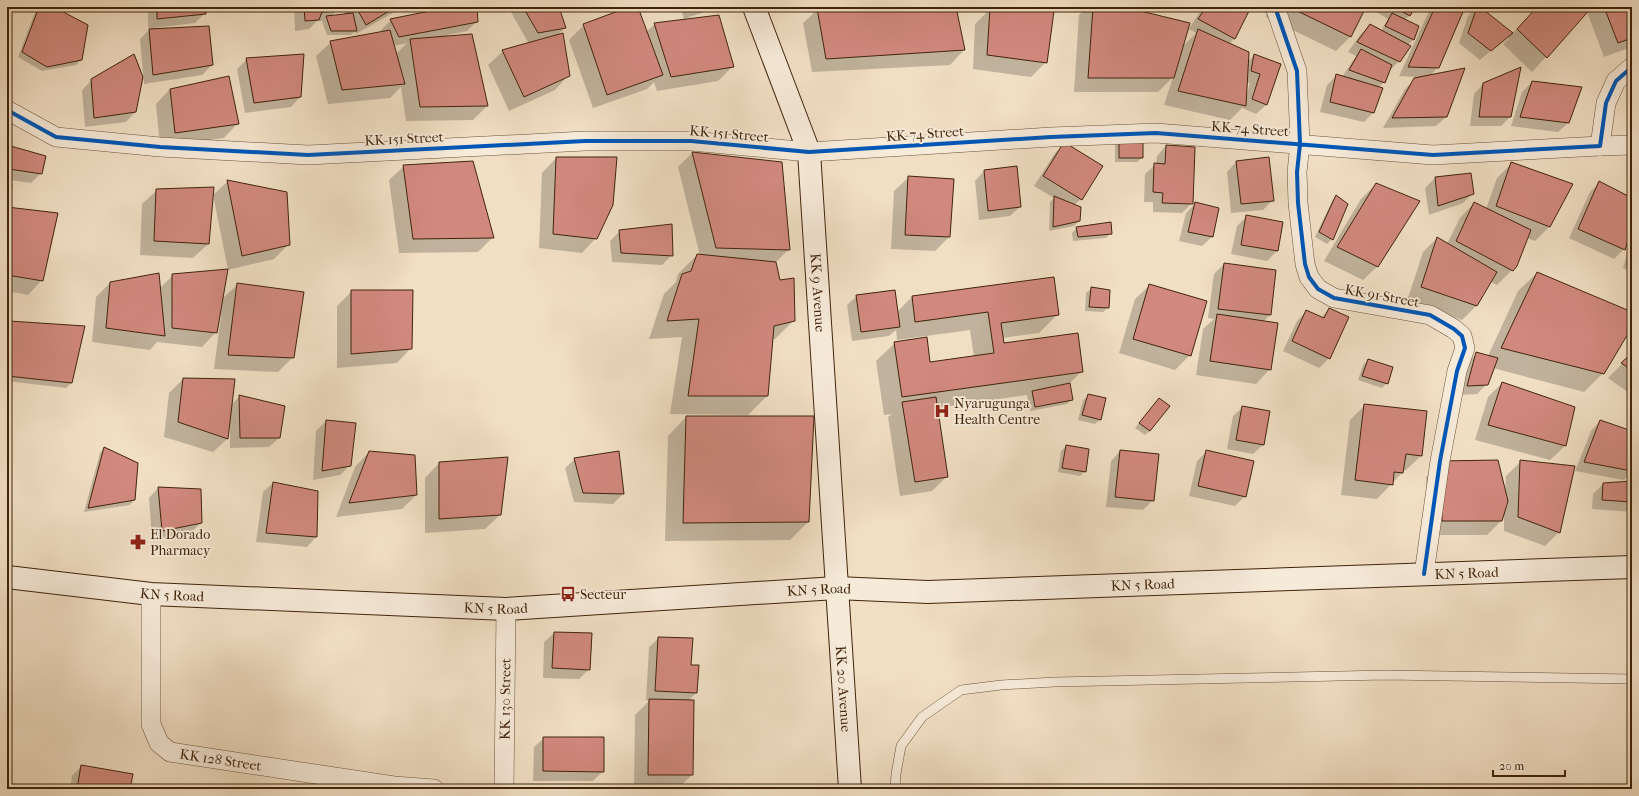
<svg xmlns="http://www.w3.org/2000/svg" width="1639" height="796" viewBox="0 0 1639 796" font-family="'IM FELL French Canon',serif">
  <rect width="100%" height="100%" fill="#f1dfc4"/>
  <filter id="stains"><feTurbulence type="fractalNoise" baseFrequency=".005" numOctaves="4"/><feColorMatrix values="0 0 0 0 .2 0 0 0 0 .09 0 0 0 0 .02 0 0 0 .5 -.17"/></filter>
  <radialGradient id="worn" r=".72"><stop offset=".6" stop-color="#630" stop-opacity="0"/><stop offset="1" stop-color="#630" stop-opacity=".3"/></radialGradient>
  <path fill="#0003" fill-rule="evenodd" d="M37,7H52L81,60L76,65L42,71L18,57Z
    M148,7H204L205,13L195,23L154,28V29L212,65L202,75L144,84L140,39L151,28H148Z
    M294,7H335L336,11L331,16L346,15L342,7H399L396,11L356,34L355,31L351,35H327L322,21H317L309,29L295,31Z
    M455,7H476L477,21L467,31L447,35L487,106L473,120L406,121L401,87L390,98L328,104L316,56L331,42L382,32L381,30L391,20ZM407,43L396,54L394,46Z
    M508,7H558L565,28L556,36L569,75L555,90L509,111L488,65L503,51L529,44Z
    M632,7H637L646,32L655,24L732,67L718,81L657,91L654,82L647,89L593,108L569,40L584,25Z
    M680,7H719L684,19Z
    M840,7H955L964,50L950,65L812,72L803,23L818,9Z
    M1087,7H1120L1182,47L1196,33L1189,29L1203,7H1241L1235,38L1229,44L1248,62L1254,55L1280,65L1266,105L1256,114L1242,108L1230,120L1164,105L1173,77L1158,92H1074L1079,15ZM1246,82L1250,83L1246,98Z
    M1181,7H1194L1189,13Z
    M1267,7H1365L1350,37L1336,51L1266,17Z
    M1374,7H1414L1409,16L1404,20L1413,40L1408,45L1399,61L1388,72L1384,82L1379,87L1374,112L1364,122L1320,112L1327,85L1337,75L1342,77L1356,56L1348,52L1360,35L1370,25L1381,31L1388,19L1373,10Z
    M1431,7H1464L1438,67L1430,76L1446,117L1436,126L1383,128L1405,89L1417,77L1399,76Z
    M1476,7H1488L1482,10L1512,34L1537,7H1632V47L1604,57L1587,12L1532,72L1503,44L1509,38L1508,36L1480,60L1459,43L1468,16Z
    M990,9L1053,12L1046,62L1031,77L973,69L975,24Z
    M247,59L300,97L291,107L245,113L237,69Z
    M92,80L135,112L126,122L85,127L82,90Z
    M1532,82L1568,123L1558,132L1511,126L1522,92Z
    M1483,84L1511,116L1501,126H1470L1474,94Z
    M170,89L238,123L224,138L160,147L156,104Z
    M1120,140L1142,158L1137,162H1115V144Z
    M1065,143L1081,199L1074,205L1079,221L1074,226L1049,231L1050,202L1054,198L1034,186L1055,153Z
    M7,146L41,173L31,183L10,180L11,185L7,189Z
    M1166,146L1192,203L1182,213L1153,212V202H1144L1145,174L1156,164L1157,156Z
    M692,153L781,163L789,249L775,263L779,281L794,320L775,339L771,340L767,396L748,415L670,414L682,337L649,339L664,294L676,282L678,274L697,255L700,256L678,167Z
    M556,158H616L596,238L582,253L539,248L542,173Z
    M1236,162L1273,200L1263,210L1231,213L1227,172Z
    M1511,164L1549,227L1535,241L1527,238L1516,266L1497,285L1491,282L1477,305L1462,320L1407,301L1423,252L1437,238L1447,244L1460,218L1474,203L1486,209L1497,178Z
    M404,166L492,238L478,252L399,253L389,180Z
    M984,171L1020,207L1010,216L979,220L975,181Z
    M909,177L949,237L935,251L891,249L894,191Z
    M1435,178L1473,193L1463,203L1429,215L1425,188Z
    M228,181L289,244L274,259L227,270L222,299L238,284L293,357L278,372L214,369L221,315L219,314L216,332L202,347L157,342L150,350L92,342L96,297L111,282L160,288L173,275L228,270L213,195Z
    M1600,182L1632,199V225L1624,249L1614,259L1569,238L1590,192Z
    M1376,184L1378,266L1363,280L1324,261L1361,199Z
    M213,188L208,244L193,258L140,255L142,204L157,190Z
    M1336,196L1332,239L1327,244L1315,237L1332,201Z
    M1195,204L1212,237L1202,246L1179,241L1186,213Z
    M7,208L42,280L28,295L7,291Z
    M1247,216L1282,223L1277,251L1267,261L1231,254L1237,226Z
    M1077,228L1111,233L1106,238L1073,241L1072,233Z
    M620,231L672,255L662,265L612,262L610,241Z
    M1632,236V258L1627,256V258L1632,260V272L1623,268Z
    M1224,264L1270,315L1263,322L1270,369L1256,384L1196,375L1203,329L1214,319L1208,318L1214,274Z
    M1537,273L1632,313V325L1603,373L1584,392L1493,368L1487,384L1477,394L1458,395L1467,363L1477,353L1488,356L1518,291Z
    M1150,285L1190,355L1175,370L1119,353L1135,299Z
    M1091,289L1108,307L1103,312L1085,311L1086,293Z
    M352,291L411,348L397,363L337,368V306Z
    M857,296L897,312L912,297L1058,314L1039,333L1002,338L1003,344L1082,371L1069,384L1072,399L1067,404L1030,411L1027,395L937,408L947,476L932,491L900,496L888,417L892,414L884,415L876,361L895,343L929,363L974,357L970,330L897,340L896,330L889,336L852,341L847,305Z
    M1329,309V358L1319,368L1283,351L1297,321L1307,311L1321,318Z
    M9,322L83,326L71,383L66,388L7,381V324Z
    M1632,354V395L1608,378Z
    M1368,360L1387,383L1382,388L1358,380L1363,365Z
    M183,379L231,405L240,396L279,438L269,447L230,448V427H229L228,438L213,452L164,437L169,393Z
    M1502,383L1574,408L1565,446L1550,460L1475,440L1488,397Z
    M1088,396L1105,399L1100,420L1095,424L1078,420L1083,400Z
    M1159,399L1150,431L1145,435L1135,428Z
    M1365,405L1421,456L1406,470H1403L1402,473L1377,499L1341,495L1350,420Z
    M1243,407L1263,445L1253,454L1227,449L1233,416Z
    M686,417L808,522L790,540L665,541L668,436Z
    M326,421L350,465L340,475L313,480L316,431Z
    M1600,421L1632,432V472L1624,480L1575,471L1591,431Z
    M1066,446L1085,471L1080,476L1058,472L1061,451Z
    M104,448L134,500L130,505L84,512L100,453Z
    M1120,451L1153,500L1143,510L1106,507L1111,461Z
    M1207,451L1245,496L1235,506L1189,496L1197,461Z
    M369,452L416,495L402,509L336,517L355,467Z
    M575,459L623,494L613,504L574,502L565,468Z
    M1521,461L1559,532L1545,546L1504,531V513L1502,520L1487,535H1428L1426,477L1440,462L1505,493L1506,476Z
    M439,463L500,515L485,529L425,533V478Z
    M1632,482V512L1592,509L1593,494L1603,484Z
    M273,483L317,492L316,537L307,547L256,542L263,492Z
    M158,488L201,523L191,532L152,540L149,498Z
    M554,633L589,669L579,679L543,678L544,642Z
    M659,638L690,666L696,693L688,701L692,775L677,789H634L635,715L649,701L646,700L649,647Z
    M544,738L603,771L593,781H533L534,747Z
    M81,766L129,789H70L72,776Z"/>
  <path fill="#d1897e" stroke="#41240a" d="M39,7H54L88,25L82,60L47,67L22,52Z
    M157,7H205L206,14L157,19Z
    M304,7H336L337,11L322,12L319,20L305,21Z
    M356,7H396L366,25Z
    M450,7H477L478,22L399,37L390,19Z
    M523,7H559L566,28L538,33Z
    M629,7H638L663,75L607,95L583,24Z
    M828,7H956L965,50L826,59L817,8Z
    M1093,7H1124L1190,23L1174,78H1088Z
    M1206,7H1243L1249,11L1235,39L1198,19Z
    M1289,7H1366L1351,37Z
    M1394,7H1415L1410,16Z
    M1435,7H1465L1439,68L1408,67Z
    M1477,7H1480L1513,33L1491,51L1468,33Z
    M1537,7H1592L1547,58L1517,29Z
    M1604,7H1632V38L1618,43Z
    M990,8L1054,11L1047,63L987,55Z
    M353,13L357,31H331L326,16Z
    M1392,13L1419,26L1414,40L1385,26Z
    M719,15L734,67L671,77L654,23Z
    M1370,24L1411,46L1400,62L1357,42Z
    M209,26L213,65L153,75L149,29Z
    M1198,29L1249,52L1246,106L1178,91Z
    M390,30L405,84L342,90L330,41Z
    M563,33L570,76L524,97L502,50Z
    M472,34L488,106L420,107L410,39Z
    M1361,49L1392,65L1385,83L1349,70Z
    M134,54L143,77L136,112L94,118L91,79Z
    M304,54L301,97L254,103L246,58Z
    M1254,54L1281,64L1267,105L1252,99L1260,74L1251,71Z
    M1521,67L1511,117H1479L1483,83Z
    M1465,68L1447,117L1392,118L1414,78Z
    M1336,74L1383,88L1374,113L1330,102Z
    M229,76L239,124L175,133L170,89Z
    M1532,81L1582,87L1569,123L1520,117Z
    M1143,138V158H1119V139Z
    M1064,142L1103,166L1082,200L1043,176Z
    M7,145L46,156L42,174L9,169L12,186H7Z
    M1166,145L1195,147L1193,204L1162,203L1163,193L1153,192L1154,163L1165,164Z
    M692,152L782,162L790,250L716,248Z
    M556,157H617L613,205L597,239L553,234Z
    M1269,157L1274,201L1241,204L1236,161Z
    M473,161L494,238L413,239L403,165Z
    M1511,162L1573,184L1550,227L1496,206Z
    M1017,166L1021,207L988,211L984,170Z
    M1471,173L1474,194L1438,206L1435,177Z
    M908,176L954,179L950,237L905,235Z
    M227,180L287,192L290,245L242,256Z
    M1599,181L1632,198V228L1625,250L1578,229Z
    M1376,183L1420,201L1378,267L1337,247Z
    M214,187L209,244L154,241L156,189Z
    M1336,195L1348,204L1333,240L1319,232Z
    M1054,196L1081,207L1080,221L1053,227Z
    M1195,202L1219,208L1213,237L1188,232Z
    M1474,202L1531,230L1517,266L1513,271L1456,241Z
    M7,207L58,213L43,281L7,275Z
    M1246,215L1283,222L1278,251L1241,245Z
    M1111,222L1112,234L1078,237L1076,227Z
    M672,224L673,256L621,253L619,230Z
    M1437,237L1497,272L1477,306L1421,287Z
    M697,254L776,262L780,280L794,278L795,321L774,326L768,396H688L699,319L667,321L682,274L691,271Z
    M1224,263L1276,270L1271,315L1218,309Z
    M228,269L217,333L172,328V274Z
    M1537,272L1632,312V327L1604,374L1501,348Z
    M159,273L165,336L106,328L110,282Z
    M1054,277L1059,315L1001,323L1004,343L1078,333L1083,372L902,397L894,342L927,337L930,362L994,353L988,312L915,322L912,296Z
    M237,283L304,292L294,358L228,355Z
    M1149,284L1207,301L1191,356L1133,339Z
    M1091,287L1110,290L1109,308L1089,307Z
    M351,290H413L412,349L351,354Z
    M895,290L900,327L861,332L856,295Z
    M1329,308L1349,317L1330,359L1292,341L1306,310L1324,318Z
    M1217,314L1278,323L1271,370L1210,361Z
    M9,321L85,326L72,383L7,376Z
    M1476,352L1498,358L1488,385L1467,386Z
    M1632,353V370L1621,363Z
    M1368,359L1393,367L1388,384L1362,376Z
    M183,378L235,379L228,439L178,422Z
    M1502,382L1575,407L1566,446L1488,425Z
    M1070,383L1073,400L1035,407L1032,391Z
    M1088,394L1106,398L1101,420L1082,415Z
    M239,395L285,406L280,438H240Z
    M936,397L948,477L915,482L902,402Z
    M1159,398L1170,406L1150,431L1139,423Z
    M1364,404L1427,411L1422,456L1406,454L1403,473L1394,472L1393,485L1355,480Z
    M1242,406L1270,411L1264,445L1236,440Z
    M686,416H814L809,522L683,523Z
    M326,420L356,423L351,466L322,471Z
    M1600,420L1632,431V471L1584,462Z
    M1066,445L1089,449L1086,472L1062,468Z
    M104,447L138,463L135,500L88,508Z
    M1120,450L1159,454L1154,501L1115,497Z
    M1206,450L1254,461L1246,497L1198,486Z
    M369,451L415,455L417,495L349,503Z
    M619,451L624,494L583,493L574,458Z
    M508,457L501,515L439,519V462Z
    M1498,460L1508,501L1502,521H1442L1440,461Z
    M1520,460L1575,466L1560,533L1518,517Z
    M1632,481V502L1602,500L1603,483Z
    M273,482L318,491L317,537L266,533Z
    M158,487L201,489L202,523L162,531Z
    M554,632L592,633L590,670L552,668Z
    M658,637L693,638L691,665H699L697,693L655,691Z
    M649,699L694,700L693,775H648Z
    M543,737H604V772L543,771Z
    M81,765L133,774L130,789H77Z"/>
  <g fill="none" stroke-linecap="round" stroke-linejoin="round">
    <defs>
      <path id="lane" d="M895,789L896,774L901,746L922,717L961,690L1001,685L1054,682L1386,675L1632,679"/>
      <g id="street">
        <path d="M1275,7L1297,71L1300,144L1297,172L1298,203L1305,264L1309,277L1318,289L1334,298L1430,315L1454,329L1462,336L1465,348L1457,371L1440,461L1424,574"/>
        <path d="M7,110L56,137L160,147L308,155L585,141H691L809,152L1051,137L1156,133L1433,155L1600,146L1606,103L1616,81L1632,67"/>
        <path d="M1600,146L1632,145"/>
        <path id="s1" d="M151,594V724L159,743L170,752L394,786L434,789"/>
        <path id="s2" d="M504,789L506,609"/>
      </g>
      <g id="secondary">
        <path id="s3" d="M754,7L809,152L850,789"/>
        <path id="s4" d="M7,577L151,594L506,609L836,588L928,592L1632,567"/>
      </g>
    </defs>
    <use href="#lane" stroke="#6d5338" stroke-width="10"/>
    <use href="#street" stroke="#6d5338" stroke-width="20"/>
    <use href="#secondary" stroke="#41240a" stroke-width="24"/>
    <use href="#lane" stroke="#f6ead9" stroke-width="9"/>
    <use href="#street" stroke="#f6ead9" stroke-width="19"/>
    <use href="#secondary" stroke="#f6ead9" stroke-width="22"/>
    <defs>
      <path id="cycleway" d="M1275,7L1297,71L1300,144L1297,172L1298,203L1305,264L1309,277L1318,289L1334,298L1430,315L1454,329L1462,336L1465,348L1457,371L1440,461L1424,574
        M7,110L56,137L160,147L308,155L585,141H691L809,152L1051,137L1156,133L1433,155L1600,146L1606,103L1616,81L1632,67"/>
    </defs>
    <use href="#cycleway" stroke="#f6ead9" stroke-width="6"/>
    <use href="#cycleway" stroke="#0057b8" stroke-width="4"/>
  </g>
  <defs>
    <symbol id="hospital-bare" viewBox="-9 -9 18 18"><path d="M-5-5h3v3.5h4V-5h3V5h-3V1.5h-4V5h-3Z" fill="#8f2418" stroke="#f6ead9" stroke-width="2.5" paint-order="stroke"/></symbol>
    <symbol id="pharmacy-bare" viewBox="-9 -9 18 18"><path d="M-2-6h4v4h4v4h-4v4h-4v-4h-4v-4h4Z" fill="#8f2418" stroke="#f6ead9" stroke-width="2.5" paint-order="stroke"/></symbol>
    <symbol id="bus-bare" viewBox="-9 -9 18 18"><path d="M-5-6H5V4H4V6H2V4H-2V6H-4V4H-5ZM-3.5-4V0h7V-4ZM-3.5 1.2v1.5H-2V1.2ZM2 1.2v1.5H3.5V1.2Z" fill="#8f2418" stroke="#f6ead9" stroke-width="2.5" paint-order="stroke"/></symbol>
  </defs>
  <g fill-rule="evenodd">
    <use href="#hospital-bare" x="931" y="400" width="22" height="22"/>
    <use href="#pharmacy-bare" x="127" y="531" width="22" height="22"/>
    <use href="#bus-bare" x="557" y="583" width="22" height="22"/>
  </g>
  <g text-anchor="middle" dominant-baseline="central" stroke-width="3.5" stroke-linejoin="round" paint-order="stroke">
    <g font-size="14" fill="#41240a" stroke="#f6ead9">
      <text transform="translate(1250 129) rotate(4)">KK 74 Street</text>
      <text transform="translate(729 134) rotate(5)">KK 151 Street</text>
      <text transform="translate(925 134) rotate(-4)">KK 74 Street</text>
      <text transform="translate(404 139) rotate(-3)">KK 151 Street</text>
      <text stroke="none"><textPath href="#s3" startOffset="296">KK 9 Avenue</textPath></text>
      <text transform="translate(1382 296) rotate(10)">KK 91 Street</text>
      <text stroke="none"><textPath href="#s4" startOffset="1462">KN 5 Road</textPath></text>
      <text stroke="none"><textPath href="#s4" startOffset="1138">KN 5 Road</textPath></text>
      <text stroke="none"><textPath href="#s4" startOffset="814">KN 5 Road</textPath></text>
      <text stroke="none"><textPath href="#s4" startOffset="166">KN 5 Road</textPath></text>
      <text stroke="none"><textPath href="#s4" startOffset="490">KN 5 Road</textPath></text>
      <text stroke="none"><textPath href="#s3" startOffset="693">KK 20 Avenue</textPath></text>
      <text stroke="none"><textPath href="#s2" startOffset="90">KK 130 Street</textPath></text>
      <text stroke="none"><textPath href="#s1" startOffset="216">KK 128 Street</textPath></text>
    </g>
    <g font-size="14" fill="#41240a" stroke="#f6ead9" text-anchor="start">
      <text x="954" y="403">Nyarugunga<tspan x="954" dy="16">Health Centre</tspan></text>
      <text x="150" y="534">El Dorado<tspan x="150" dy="16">Pharmacy</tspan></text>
      <text x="580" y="594">Secteur</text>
    </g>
  </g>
  <rect width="1639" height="796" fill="none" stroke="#f1dfc4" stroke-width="24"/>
  <rect x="8" y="8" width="1623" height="780" fill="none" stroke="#41240a" stroke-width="2"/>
  <rect x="12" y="12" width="1615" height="772" fill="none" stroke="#41240a"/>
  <path d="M1493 770v6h72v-6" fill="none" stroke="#41240a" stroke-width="2"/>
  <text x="1499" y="770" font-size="12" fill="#41240a" stroke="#f6ead9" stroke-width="3" paint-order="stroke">20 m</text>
  <rect width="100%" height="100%" filter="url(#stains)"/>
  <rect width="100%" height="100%" fill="url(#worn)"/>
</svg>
